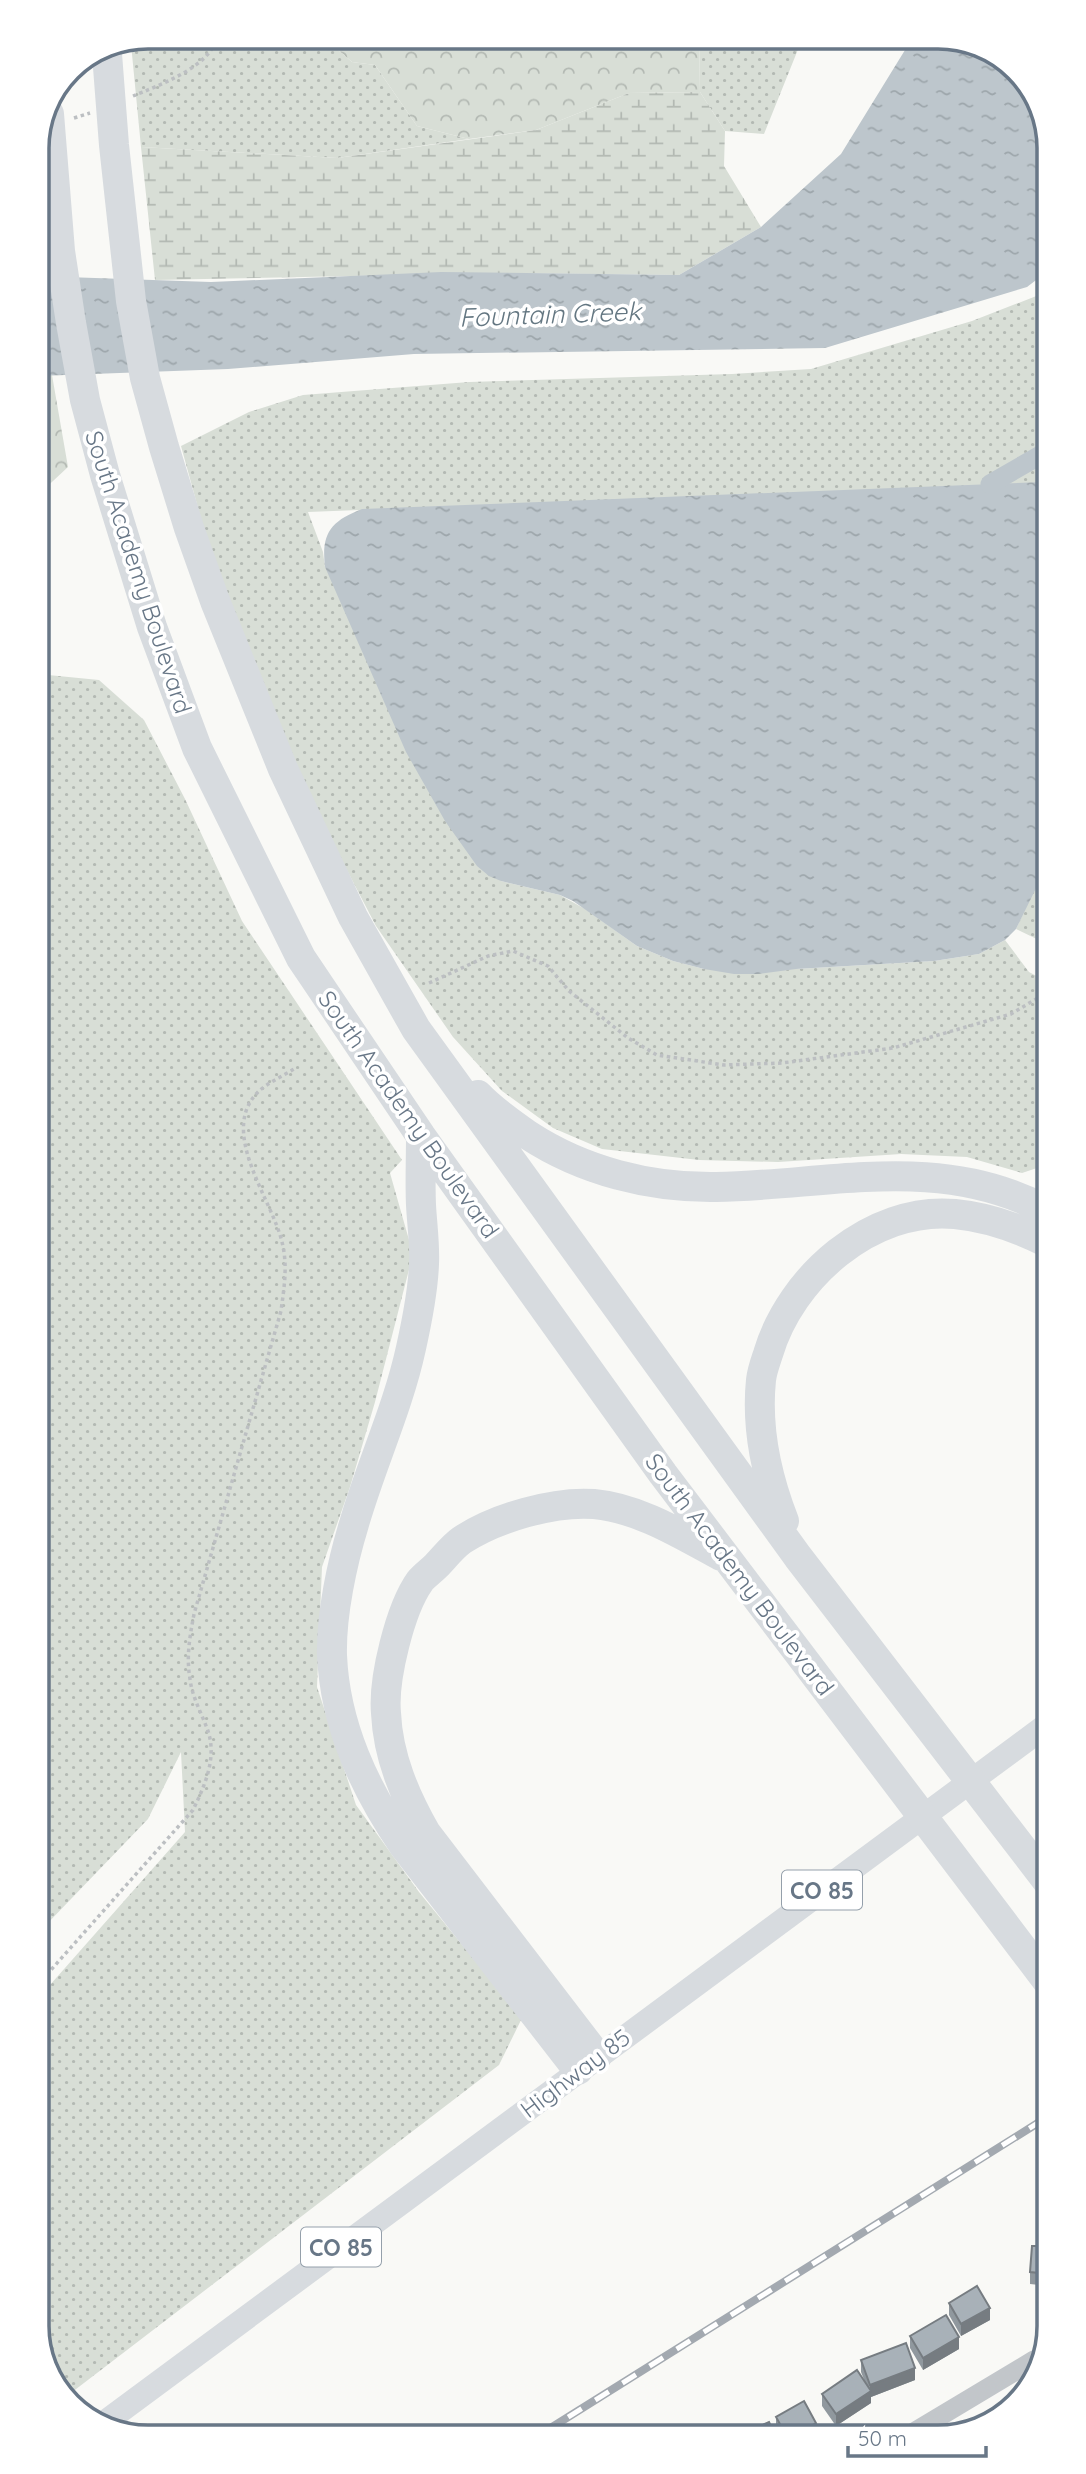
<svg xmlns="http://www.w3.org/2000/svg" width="1086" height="2474" viewBox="0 0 1086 2474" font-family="Quicksand,sans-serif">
  <defs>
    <pattern id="grass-dots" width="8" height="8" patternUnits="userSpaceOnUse" patternTransform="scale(1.75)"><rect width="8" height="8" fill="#d8ded6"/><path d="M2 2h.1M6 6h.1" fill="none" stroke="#b3b9b3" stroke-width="1.8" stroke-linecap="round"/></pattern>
    <pattern id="forest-crowns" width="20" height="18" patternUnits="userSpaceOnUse" patternTransform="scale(1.75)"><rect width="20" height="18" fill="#d8ded6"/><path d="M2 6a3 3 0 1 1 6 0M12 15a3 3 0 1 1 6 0" fill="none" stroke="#b3b9b3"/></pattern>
    <pattern id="wetland-marsh" width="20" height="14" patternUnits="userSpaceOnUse" patternTransform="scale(1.75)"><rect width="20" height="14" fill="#d8ded6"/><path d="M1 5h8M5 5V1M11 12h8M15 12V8" fill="none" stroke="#b3b9b3"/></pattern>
    <pattern id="water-ripples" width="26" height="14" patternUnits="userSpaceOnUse" patternTransform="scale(1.75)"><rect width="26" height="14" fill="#bdc6cc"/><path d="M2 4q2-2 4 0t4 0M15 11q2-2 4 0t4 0" fill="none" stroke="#9da6ab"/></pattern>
  </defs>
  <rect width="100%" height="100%" fill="#f9f9f6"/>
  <path fill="url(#grass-dots)" d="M261,37H300L328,41L352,62L375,65L417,126L469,139L337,158L141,147L131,44L138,41L190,39L240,50Z
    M699,37H803L764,134L725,131L700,92Z
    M1044,293V483L308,512L323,552L325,567L501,881L560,895L585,909L637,946L673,961L704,969H796L934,961L979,954L1005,940L1029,972L1046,981V1165L1022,1173L967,1157L901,1154L778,1162L699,1160L602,1149L553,1128L502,1091L453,1037L376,926L288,757L220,588L181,446L249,412L303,395L469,382L732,374L811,369L972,321Z
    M38,674L99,680L144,720L185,799L242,921L402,1160L390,1173L413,1254L375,1402L350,1487L322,1567L317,1687L356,1805L419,1892L522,2018L499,2065L67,2396L43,2362L42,2054L47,2050L42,2039V1994L185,1832L181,1752L148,1819L45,1926L42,1927Z
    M1045,866V943L1016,929Z"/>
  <path fill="url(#forest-crowns)" d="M189,37H261L240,50L190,39Z
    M300,37H699L700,92L629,93L536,130L469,139L417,126L375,65L352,62L328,41Z
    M52,375L68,467L38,495V376Z"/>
  <path fill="url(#wetland-marsh)" d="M700,92L725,131L724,166L761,227L679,275L498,273L155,280L141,147L337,158L536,130L629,93Z"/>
  <path fill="url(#water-ripples)" d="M913,37H946L1005,59L1043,112L1044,274L1027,287L825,348L414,354L228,369L38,376L37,276L211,282L441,272L679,275L761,227L841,154Z
    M1044,482L1045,870L1016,929L1005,940L979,954L934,961L796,969L758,974H734L704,969L673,961L637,946L573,901L560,895L501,881L489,876L477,866L445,821L406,752L325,567C321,533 331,521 362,509Z"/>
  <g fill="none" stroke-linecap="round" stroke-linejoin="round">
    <path stroke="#bdc6cc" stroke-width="19" d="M990,484L1044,453"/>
    <path stroke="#bcbfc2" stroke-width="3.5" stroke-dasharray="3.5 3.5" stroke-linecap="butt" d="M133,96C157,86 213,66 216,37
      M74,118L90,113
      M429,983L488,956L513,951L548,966L569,991L628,1038L657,1055L724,1065L782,1063L893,1048L1011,1014L1046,993
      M42,1980L193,1810C205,1785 217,1758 208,1731C202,1714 192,1697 190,1679C186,1656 190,1636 194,1614L281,1311C284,1288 288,1266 282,1242C272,1199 218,1132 258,1092C267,1083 283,1076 294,1069"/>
    <path stroke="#c2c6ca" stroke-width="19" d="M914,2432L1034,2360"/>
    <path stroke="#d7dbdf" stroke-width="24" d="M104,2423L1048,1724"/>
    <path stroke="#d7dbdf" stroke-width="30" d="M107,54L114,145L131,301L145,378L164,447L189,528L215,601L283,769L353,917L416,1029L798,1557L1048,1882
      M49,114L60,251L71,323L85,400L105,475L152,627L197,748L301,958L421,1136L663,1474L1048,1982
      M478,1095C493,1111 510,1122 528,1135C583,1171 650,1188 716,1187C830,1185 940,1153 1046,1210
      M421,1136C421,1159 420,1182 421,1205C422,1224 425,1244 424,1264C423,1291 417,1321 411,1348C398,1408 371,1465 354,1524C342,1563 331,1615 332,1655C335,1726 365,1789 404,1846L578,2070
      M784,1521C766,1475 756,1429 761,1380C762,1371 765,1363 768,1354C790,1278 871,1206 955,1214C986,1217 1018,1228 1046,1242
      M597,2056L426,1833C405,1796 388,1757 386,1713C383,1679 400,1609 420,1581C424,1576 431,1571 436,1566C444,1558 452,1547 462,1540C496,1518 553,1501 594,1504C639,1508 682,1535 721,1556"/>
    <defs>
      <path id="rail" d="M541,2434L1049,2116"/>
    </defs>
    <use href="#rail" stroke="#a3a9b0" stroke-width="8"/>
    <use href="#rail" stroke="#fff" stroke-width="5" stroke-dasharray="16" stroke-linecap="butt"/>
  </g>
  <path fill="#90989e" d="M1049,2237V2286L1030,2284V2272L1041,2246Z
    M949,2303L990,2320L961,2336L949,2315Z
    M910,2336L959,2349L923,2370L910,2348Z
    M861,2360L915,2380L871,2397V2403L836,2426L822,2406V2394L865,2382L861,2372Z
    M776,2417L816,2432L778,2433L776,2429Z"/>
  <path fill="#767c81" d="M990,2308V2320L961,2336V2324Z
    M959,2337V2349L923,2370V2358Z
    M915,2368V2380L871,2397V2403L836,2426V2414L870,2391V2385Z
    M816,2423V2432H800Z"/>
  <path fill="#a8b1b8" stroke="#767c81" stroke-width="2" d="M1042,2236L1049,2237V2274L1030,2272L1032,2246H1041Z
    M977,2286L990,2308L961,2324L949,2303Z
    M946,2315L959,2337L923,2358L910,2336Z
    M906,2343L915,2368L870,2385L861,2360Z
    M857,2370L871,2391L836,2414L822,2394Z
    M804,2401L816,2423L800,2432L785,2433L776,2417Z
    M769,2422L774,2433H745Z"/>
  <g text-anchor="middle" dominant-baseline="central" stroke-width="7" stroke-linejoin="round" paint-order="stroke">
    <g fill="#fff" stroke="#95a0ab" stroke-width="2">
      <rect x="782" y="1870.5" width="80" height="39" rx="5"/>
      <rect x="301" y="2227.5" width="80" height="39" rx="5"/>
    </g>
    <g font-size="23" font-weight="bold" fill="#687787">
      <text x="822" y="1890">CO 85</text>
      <text x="341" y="2247">CO 85</text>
    </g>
    <g font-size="24" fill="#687787" stroke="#fff">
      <text transform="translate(139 572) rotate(72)">South Academy Boulevard</text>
      <text transform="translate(409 1114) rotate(55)">South Academy Boulevard</text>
      <text transform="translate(740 1574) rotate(53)">South Academy Boulevard</text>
      <text transform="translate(575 2073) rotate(-37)">Highway 85</text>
    </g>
    <g font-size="26" font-style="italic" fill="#647782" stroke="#fff">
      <text transform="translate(550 314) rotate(-2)">Fountain Creek</text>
    </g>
  </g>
  <path d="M0 0H1086V2474H0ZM148 49H938A99 99 0 0 1 1037 148V2326A99 99 0 0 1 938 2425H148A99 99 0 0 1 49 2326V148A99 99 0 0 1 148 49Z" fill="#fff" fill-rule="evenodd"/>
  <path fill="none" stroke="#687787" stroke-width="3.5" d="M148 49H938A99 99 0 0 1 1037 148V2326A99 99 0 0 1 938 2425H148A99 99 0 0 1 49 2326V148A99 99 0 0 1 148 49Z"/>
  <path d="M848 2446v10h138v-10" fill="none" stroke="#687787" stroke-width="3.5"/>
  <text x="858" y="2446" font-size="21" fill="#687787" stroke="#ffffff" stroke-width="5" paint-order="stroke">50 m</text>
</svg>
